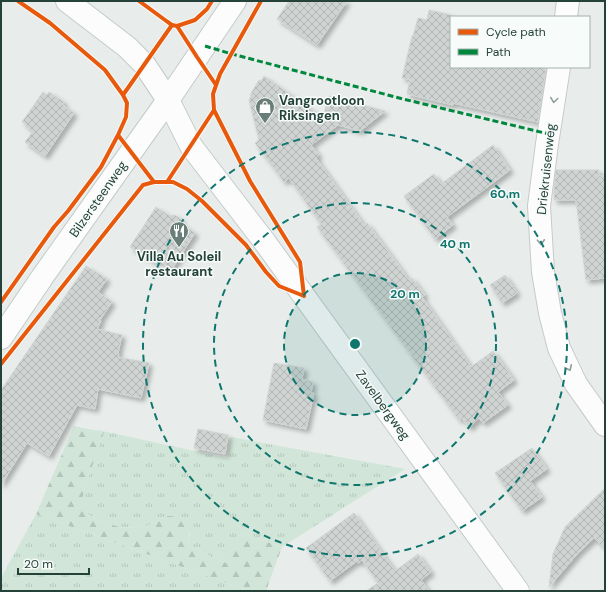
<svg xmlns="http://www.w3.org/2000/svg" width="606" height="592" viewBox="0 0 606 592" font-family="'DM Sans',sans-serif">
  <defs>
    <pattern id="grass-tufts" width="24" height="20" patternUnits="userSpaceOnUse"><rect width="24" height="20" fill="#d1e6d8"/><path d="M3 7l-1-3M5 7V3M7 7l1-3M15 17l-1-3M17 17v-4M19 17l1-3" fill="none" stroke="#b3c6ba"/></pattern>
    <pattern id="forest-firs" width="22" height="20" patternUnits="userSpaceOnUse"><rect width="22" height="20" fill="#d1e6d8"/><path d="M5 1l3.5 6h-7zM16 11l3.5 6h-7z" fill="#b3c6ba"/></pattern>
    <pattern id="building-cross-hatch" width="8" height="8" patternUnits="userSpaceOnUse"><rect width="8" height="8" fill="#cfd4d2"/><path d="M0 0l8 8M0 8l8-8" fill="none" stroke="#b2b7b5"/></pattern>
    <filter id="shadow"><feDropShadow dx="3.5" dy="3.5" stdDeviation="2" flood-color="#0004"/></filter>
  </defs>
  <rect width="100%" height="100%" fill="#e8edeb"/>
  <path fill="url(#grass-tufts)" d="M98,430L227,458L231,437L405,469L282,547L241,533L226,563L188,546L190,533L167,516L153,524L138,528L119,527L95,519L80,508L84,490L91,469Z
    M36,514L246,590V591H1V578Z"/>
  <path fill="url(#forest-firs)" d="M74,426L104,432L84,490L81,508L95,519L119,527L138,528L153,524L167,516H178C191,527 190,529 188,546L226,563L241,533L282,547L268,585L267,591H246V590L36,514Z"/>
  <path fill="url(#building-cross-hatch)" stroke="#d1d6d4" filter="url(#shadow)" d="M289,1H347L317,45L277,19Z
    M429,10L451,15V67H546L538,122L453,103V105L407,94L410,79L402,78L412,36H413L418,18L427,20Z
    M264,76L323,117L329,96L385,111L360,131L338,125L311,145L319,155L316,158L364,225L367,223L409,280L412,278L425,295L422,297L471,367L493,351L514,380L498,392L508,405L483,423L479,418L469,428L462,418L459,420L317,227L321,224L289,178L284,182L255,143L259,140L249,100L251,96L250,95L259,80L261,81Z
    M43,92L47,95L49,92L64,102L63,105L74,113L45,156L25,142L33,131L26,126L27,125L22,122Z
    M493,145L510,170L447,217L453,225L435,239L404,196L434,174L441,184Z
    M556,170H599V176H605V278L586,280L576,200H554V190Z
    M156,207L170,216L175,215L181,219L182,224L195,233L172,269L158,260L156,263L130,247Z
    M86,266L107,279L98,292L112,302L100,320L101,321L97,329L122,335L118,353L119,354L118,357L149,363L141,398L98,389L95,409L77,405L49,456L27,443L1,485V390Z
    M505,275L517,293L502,303L490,285Z
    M274,363L304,368L302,379L313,382L311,393H314L306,429L263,420Z
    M198,429L228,435L225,454L194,448Z
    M532,448L547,469L530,481L542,497L522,511L495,473Z
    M605,488V549L594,538L578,553L549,587L553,554L565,527Z
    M354,513L395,571L418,554L431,572L421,580L429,591H366L378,583L362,560L358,563L357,561L330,581L306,548Z"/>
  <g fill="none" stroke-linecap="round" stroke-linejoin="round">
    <defs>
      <path id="street" d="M566,17L568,1
        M559,67L547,144L539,206L543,272L550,313L559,348L576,384L605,425"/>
      <path id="secondary" d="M67,1L127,47L144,64L168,100L191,146L264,241L518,591
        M1,338L43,276L168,100L235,1"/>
    </defs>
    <use href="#street" stroke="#c5cac8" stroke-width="24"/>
    <use href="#secondary" stroke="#c3cbc8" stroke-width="24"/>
    <use href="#street" stroke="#fcfcfc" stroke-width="22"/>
    <use href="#secondary" stroke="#fcfcfc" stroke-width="22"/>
    <path stroke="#00873e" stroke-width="3" stroke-dasharray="6 3" stroke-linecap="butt" d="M205,46L232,54L403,99L549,134"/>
    <defs>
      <path id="cycleway" d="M18,1L50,23L105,70L123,95L127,103L126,117L118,135L154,182H173L187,189L202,201L246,245L266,272L279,286L304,296L300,262L250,181L214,110L213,94L220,74L261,1
        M139,1L165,20L172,25L177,26L195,20L207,9L212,1
        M177,26L197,57L216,85
        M123,95L172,25
        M167,182L214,110
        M1,302L54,227L68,211L101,167L118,135
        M1,364L143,185L154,182"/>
    </defs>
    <use href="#cycleway" stroke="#f7fbf9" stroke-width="6"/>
    <use href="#cycleway" stroke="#e8590c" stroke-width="4"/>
  </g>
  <defs><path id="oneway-chevron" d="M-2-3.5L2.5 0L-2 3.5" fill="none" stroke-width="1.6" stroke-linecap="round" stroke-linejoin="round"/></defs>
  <g stroke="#909f9b">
    <use href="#oneway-chevron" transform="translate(554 100) rotate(98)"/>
    <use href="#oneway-chevron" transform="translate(541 242) rotate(87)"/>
    <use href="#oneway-chevron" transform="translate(569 368) rotate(65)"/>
  </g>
  <circle cx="355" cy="344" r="71" fill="#0f766e" fill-opacity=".12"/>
  <g fill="none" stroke="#0f766e" stroke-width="2" stroke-dasharray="7 5">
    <circle cx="355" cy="344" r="71"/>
    <circle cx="355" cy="344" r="141"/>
    <circle cx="355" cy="344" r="212"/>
  </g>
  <defs>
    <symbol id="shop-pin" viewBox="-11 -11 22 30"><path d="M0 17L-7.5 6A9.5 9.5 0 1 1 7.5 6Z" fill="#697e78" stroke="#f7fbf9"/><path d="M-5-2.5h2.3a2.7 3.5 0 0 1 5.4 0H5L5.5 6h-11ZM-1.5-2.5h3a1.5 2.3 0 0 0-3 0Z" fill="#fff"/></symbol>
    <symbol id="restaurant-pin" viewBox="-11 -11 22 30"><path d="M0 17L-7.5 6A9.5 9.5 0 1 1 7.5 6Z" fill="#697e78" stroke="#f7fbf9"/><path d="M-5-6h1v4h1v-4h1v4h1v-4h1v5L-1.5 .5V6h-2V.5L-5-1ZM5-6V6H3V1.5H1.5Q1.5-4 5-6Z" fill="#fff"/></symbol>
  </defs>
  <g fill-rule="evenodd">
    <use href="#shop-pin" x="254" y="96" width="22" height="30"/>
    <use href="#restaurant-pin" x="168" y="220" width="22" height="30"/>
  </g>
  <g text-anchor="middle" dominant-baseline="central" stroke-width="3" stroke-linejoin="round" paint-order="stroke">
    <g font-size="13" font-weight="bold" fill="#24423a" stroke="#f7fbf9" text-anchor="start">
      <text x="279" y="100">Vangrootloon<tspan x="279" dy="15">Riksingen</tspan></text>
      <text x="179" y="256" text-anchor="middle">Villa Au Soleil<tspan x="179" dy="15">restaurant</tspan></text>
    </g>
    <g font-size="13" fill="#24423a" stroke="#f7fbf9">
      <text transform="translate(546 169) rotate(-84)">Driekruisenweg</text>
      <text transform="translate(98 199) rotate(-55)">Bilzersteenweg</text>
      <text transform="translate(383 405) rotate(54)">Zavelbergweg</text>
    </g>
  </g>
  <circle cx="355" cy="344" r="6" fill="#0f766e" stroke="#f7fbf9" stroke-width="2"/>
  <g font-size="12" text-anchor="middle" font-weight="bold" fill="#0f766e" stroke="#f7fbf9" stroke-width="3" stroke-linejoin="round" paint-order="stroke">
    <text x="505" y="198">60 m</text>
    <text x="455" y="248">40 m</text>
    <text x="405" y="298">20 m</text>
  </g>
  <rect width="606" height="592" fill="none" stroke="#24423a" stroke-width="4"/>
  <rect x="450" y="16" width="140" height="52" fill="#f7fbf9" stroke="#a3b1ad"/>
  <rect x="458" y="29" width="20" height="6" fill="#e8590c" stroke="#a3b1ad"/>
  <text x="486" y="36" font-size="12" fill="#24423a">Cycle path</text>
  <rect x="458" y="49" width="20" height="6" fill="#00873e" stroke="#a3b1ad"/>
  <text x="486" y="56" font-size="12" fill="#24423a">Path</text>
  <path d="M18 568v6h71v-6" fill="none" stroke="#24423a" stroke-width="2"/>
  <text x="24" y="568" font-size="12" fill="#24423a" stroke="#f7fbf9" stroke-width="3" paint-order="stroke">20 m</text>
</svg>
